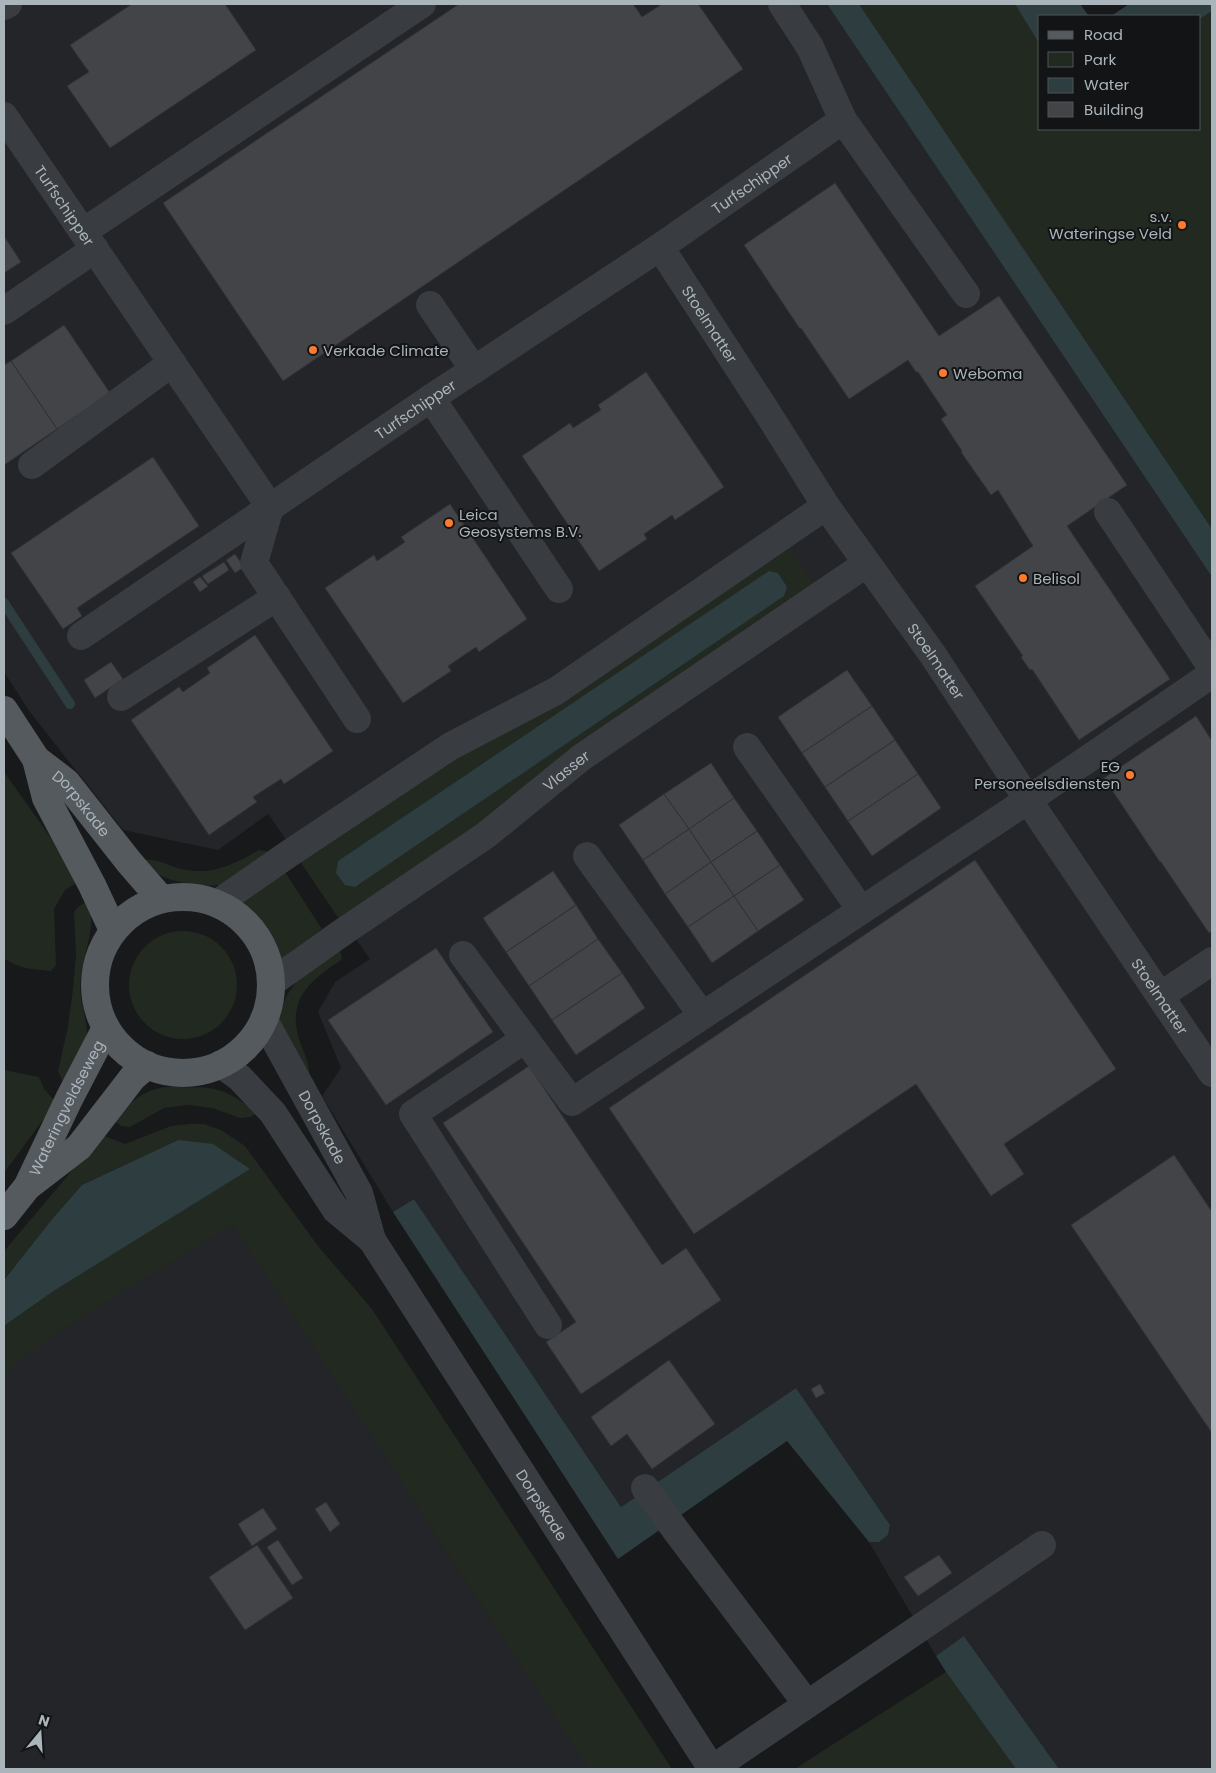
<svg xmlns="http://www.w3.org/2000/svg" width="1216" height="1773" viewBox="0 0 1216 1773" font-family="Poppins,sans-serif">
  <rect width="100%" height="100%" fill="#18191a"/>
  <path fill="#242528" d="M4,4H827L1212,577V1769H1059L965,1637L936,1656L869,1542H879L888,1535L890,1525L796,1388L621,1507L414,1199L393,1212L322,1096L341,1068L318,1012L335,982L370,959L268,814L218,850L123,830L30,712L4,672Z
    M241,1178L643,1769H4V1369Z"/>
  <path fill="#212920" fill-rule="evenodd" d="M859,4H1015L1040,45V129H1200V19L1212,11V529Z
    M789,547L815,586L341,922L299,860ZM769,571L778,573L787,587L784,596L355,887L338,861Z
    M4,772L81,880L65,890L54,909L56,965L51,971C32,969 19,969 4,958Z
    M259,850L266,851L274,854C259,863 238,878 223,884C209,889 167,882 155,872C151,870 148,864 145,860C157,858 167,865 178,868C210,877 232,865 259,850Z
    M285,872L322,929L279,961C269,934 259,922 237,904Z
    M88,900C98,933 81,953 80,986C80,1005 90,1024 86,1043C84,1055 74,1073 68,1085L62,1080L58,1071L68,1026L73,989L76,954L74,912L77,908Z
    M129 985a54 54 0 1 1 108 0a54 54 0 1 1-108 0Z
    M337,947L342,956L341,960C311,980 287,999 299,1039C303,1052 310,1062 309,1076L281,1025L279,1016L287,995L303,972Z
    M4,1070L39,1077L44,1089L56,1102L4,1173Z
    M196,1087C223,1088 236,1096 256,1113L251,1117L240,1118L212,1108L187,1105L164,1108L130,1127L121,1126L113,1120C128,1105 142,1090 165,1087C175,1086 185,1088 196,1087Z
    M189,1124H204L221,1130L245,1146L318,1246L372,1309L672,1769H589L233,1224L58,1332L12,1367L4,1376V1326L55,1290L178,1140L82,1185L53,1218L4,1280V1251L102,1135L125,1144L171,1126Z
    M946,1672L1016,1769H795L810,1759Z"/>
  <path fill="#2d3d40" d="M827,4H859L1212,529V577Z
    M1015,4H1080L1089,16H1040V45Z
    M1129,4H1212V11L1200,19V16H1111Z
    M769,571L778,573L787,587L784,596L355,887L345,885L336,873L338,861Z
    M178,1140L213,1144L250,1169L55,1290L4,1326V1280L53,1218L82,1185Z
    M414,1199L621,1507L796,1388L890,1525L888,1535L879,1542H869L787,1441L618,1559L393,1212Z
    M964,1636L1059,1769H1016L946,1672L936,1656Z"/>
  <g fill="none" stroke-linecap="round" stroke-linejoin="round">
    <path stroke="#2d3d40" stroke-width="10" d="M4,603L70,704"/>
  </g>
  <path fill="#424448" stroke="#323337" d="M132,4H225L256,50L110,148L67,86L89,72L70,45Z
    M459,4H633L642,17L662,4H698L743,69L283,381L163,203Z
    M835,183L939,336L999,296L1127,485L1067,526L1170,679L1079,740L1032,669L1030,670L1021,657L1023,656L975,586L1033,546L998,490L991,495L961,452L962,451L941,419L947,415L918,372H916L908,360L849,399L801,328L800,329L744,245Z
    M4,236L21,262L4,273Z
    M64,325L110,393L57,429L11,361Z
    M11,361L57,429L4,465V365Z
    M646,372L724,487L675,520L672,515L644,534L647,539L599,571L522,456L570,423L573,428L601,410L598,405Z
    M153,457L199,526L77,608L82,616L63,629L11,553Z
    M450,504L527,619L479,652L476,647L448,666L451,671L403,703L325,588L374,555L377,561L405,542L401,537Z
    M235,554L244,567L235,573L226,560Z
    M224,562L229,570L208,584L202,576Z
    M200,577L208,586L200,592L193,582Z
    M255,635L333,751L284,784L281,779L253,797L257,802L209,835L131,720L179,687L183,692L210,673L207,668Z
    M111,662L123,679L95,698L84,680Z
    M847,670L872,706L802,753L778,717Z
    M872,706L895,740L825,787L802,753Z
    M1196,716L1212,741V931L1209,933L1161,862H1160L1104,778Z
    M895,740L918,774L848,821L825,787Z
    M711,763L734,798L689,829L664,794Z
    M918,774L941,808L872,856L848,821Z
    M664,794L689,829L643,860L619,825Z
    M734,798L757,831L711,862L689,829Z
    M689,829L711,862L665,894L643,860Z
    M757,831L780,865L734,896L711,862Z
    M975,860L1116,1069L1004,1144L1024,1174L991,1196L916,1084L694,1234L609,1108Z
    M711,862L734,896L688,927L665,894Z
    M780,865L804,900L758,931L734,896Z
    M553,871L576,905L506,952L483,918Z
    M734,896L758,931L712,963L688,927Z
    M576,905L598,939L529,986L506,952Z
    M598,939L622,973L552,1020L529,986Z
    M436,948L493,1032L386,1105L328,1020Z
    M622,973L645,1008L576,1055L552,1020Z
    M529,1066L662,1265L686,1248L721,1300L581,1394L546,1342L576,1322L443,1123Z
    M1174,1155L1212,1212V1433L1071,1225Z
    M669,1360L715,1424L652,1469L627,1434L611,1446L591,1417Z
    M820,1384L825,1393L816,1398L811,1389Z
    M326,1502L340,1524L330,1532L315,1509Z
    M263,1508L277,1529L252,1546L238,1524Z
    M278,1540L303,1578L292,1585L267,1547Z
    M257,1545L293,1598L245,1630L209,1577Z
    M939,1555L952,1573L918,1596L904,1577Z"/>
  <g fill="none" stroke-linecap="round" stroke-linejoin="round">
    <g stroke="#393c40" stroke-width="28">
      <path d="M4,6L8,4"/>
      <path id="s1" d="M4,116L270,507"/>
      <path d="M843,120L966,294"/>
      <path d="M83,232L422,4"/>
      <path id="s2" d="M660,247L767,412L826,506L933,655L1028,800L1212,1073"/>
      <path d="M430,305L474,370"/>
      <path d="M4,311L95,249"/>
      <path d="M431,398L559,589"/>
      <path d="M32,465L172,363"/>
      <path d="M270,507L254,563L357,719"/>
      <path d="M1108,512L1212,668"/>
      <path id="s3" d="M81,636L431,398L660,247L843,120L810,47L782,4"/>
      <path d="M121,697L277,597"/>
      <path d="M747,747L861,910"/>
      <path d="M587,856L702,1015"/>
      <path d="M218,903L287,855L451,746L556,691L826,506"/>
      <path d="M463,955L572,1102L1028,800L1212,674"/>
      <path id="s4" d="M271,983L340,934L486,835L582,757L866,564"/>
      <path d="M1160,996L1212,961"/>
      <path id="s5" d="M264,1020L359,1193L372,1240L712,1769"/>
      <path d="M525,1039L413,1114L548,1325"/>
      <path d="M221,1064L240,1078L273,1113L336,1210L372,1240"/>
      <path d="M645,1488L677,1532L807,1704"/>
      <path d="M712,1769L1042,1545"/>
    </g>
    <g stroke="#555a5f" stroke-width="28">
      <path d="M4,710L36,759L46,798L92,885L113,930"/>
      <path id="s6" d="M36,759L66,782L129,862L161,899"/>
      <circle cx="183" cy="985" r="88"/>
      <path id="s7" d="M29,1183L69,1099L106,1028"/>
      <path d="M4,1216L27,1187L79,1147L133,1077L147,1065"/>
    </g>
  </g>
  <g fill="#fd7b2e" stroke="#131415" stroke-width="2">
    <circle cx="1182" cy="225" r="5"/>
    <circle cx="313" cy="350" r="5"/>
    <circle cx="943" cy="373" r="5"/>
    <circle cx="449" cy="523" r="5"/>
    <circle cx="1023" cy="578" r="5"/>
    <circle cx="1130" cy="775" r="5"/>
  </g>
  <g text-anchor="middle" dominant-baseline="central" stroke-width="4" stroke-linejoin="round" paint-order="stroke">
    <g font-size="15" fill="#aab4bb" stroke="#131415">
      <text stroke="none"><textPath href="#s3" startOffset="809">Turfschipper</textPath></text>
      <text stroke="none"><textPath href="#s1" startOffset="108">Turfschipper</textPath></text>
      <text stroke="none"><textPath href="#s2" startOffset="92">Stoelmatter</textPath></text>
      <text stroke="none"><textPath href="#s3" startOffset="404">Turfschipper</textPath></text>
      <text stroke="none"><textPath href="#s2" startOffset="498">Stoelmatter</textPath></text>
      <text stroke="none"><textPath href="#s4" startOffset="364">Vlasser</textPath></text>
      <text stroke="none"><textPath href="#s6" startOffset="64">Dorpskade</textPath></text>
      <text stroke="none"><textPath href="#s2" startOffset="901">Stoelmatter</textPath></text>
      <text stroke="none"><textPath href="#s7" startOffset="84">Wateringveldseweg</textPath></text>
      <text stroke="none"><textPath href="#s5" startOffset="122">Dorpskade</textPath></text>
      <text stroke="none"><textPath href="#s5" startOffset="561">Dorpskade</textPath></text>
    </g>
    <g font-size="15" fill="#aab4bb" stroke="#131415" text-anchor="start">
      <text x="1172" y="216" text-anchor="end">s.v.<tspan x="1172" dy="17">Wateringse Veld</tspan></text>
      <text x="323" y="350">Verkade Climate</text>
      <text x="953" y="373">Weboma</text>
      <text x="459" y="514">Leica<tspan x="459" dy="17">Geosystems B.V.</tspan></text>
      <text x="1033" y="578">Belisol</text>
      <text x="1120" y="766" text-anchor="end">EG<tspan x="1120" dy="17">Personeelsdiensten</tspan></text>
    </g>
  </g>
  <rect width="1216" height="1773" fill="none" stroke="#aab4bb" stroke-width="10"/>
  <rect x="1038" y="15" width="162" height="115" fill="#131415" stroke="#4f5457"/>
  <rect x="1048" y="31" width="25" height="8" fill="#555a5f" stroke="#4f5457"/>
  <text x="1084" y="40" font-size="15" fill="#aab4bb">Road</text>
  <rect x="1048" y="52" width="25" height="15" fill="#212920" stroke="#4f5457"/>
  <text x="1084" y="65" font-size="15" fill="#aab4bb">Park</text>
  <rect x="1048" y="78" width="25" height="15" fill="#2d3d40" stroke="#4f5457"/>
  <text x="1084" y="90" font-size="15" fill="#aab4bb">Water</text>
  <rect x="1048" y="102" width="25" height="15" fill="#424448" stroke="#4f5457"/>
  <text x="1084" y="115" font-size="15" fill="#aab4bb">Building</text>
  <g transform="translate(40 1733) rotate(18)" stroke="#131415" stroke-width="4" paint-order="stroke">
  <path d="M0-4L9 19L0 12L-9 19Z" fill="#aab4bb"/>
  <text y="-8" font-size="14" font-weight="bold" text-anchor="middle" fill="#aab4bb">N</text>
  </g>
</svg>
